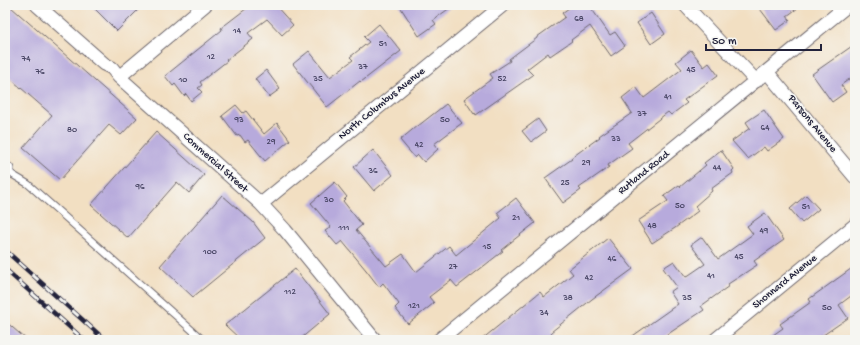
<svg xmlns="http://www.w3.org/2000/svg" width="860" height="345" viewBox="0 0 860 345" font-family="'Gochi Hand',sans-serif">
  <rect width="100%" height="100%" fill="#f6f6f2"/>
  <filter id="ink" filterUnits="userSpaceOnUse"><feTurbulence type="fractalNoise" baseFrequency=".025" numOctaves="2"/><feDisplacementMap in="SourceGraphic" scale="8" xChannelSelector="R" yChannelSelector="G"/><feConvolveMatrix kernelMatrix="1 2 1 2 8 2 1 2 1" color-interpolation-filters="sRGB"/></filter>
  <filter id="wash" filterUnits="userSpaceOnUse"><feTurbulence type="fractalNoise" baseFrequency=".012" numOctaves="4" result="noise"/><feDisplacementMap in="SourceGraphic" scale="16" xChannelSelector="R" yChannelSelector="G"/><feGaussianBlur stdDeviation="0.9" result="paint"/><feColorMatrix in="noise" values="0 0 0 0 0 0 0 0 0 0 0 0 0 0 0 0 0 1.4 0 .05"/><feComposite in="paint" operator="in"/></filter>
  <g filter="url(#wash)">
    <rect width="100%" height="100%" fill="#f2dfc2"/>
    <g id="blocks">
      <path fill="#b7aadc" d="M91,5H143L117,31Z
        M251,5H275L293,25L282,35L267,19L248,33L253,39L226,60L227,61L200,82L202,85L198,88L202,92L191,101L186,94L184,96L175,84L173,86L165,76L222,30L221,28Z
        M399,5H454L433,20L436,24L419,36Z
        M573,5H589L610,35L615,32L625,46L611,56L590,26L571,40L572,41L550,56L548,53L527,69L533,75L476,115L475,113L474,114L464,99L493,78L490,74L510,61L509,59L537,38V37L565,17L562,13Z
        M757,5H802L787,16L790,20L776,30Z
        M11,7L137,118L121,135L109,125L60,180L23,148L52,115L5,74V14Z
        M651,13L665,34L651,44L637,23Z
        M379,24L401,51L361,82L360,81L327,107L293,64L309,51L330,77L353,60L350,57L369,42L364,37Z
        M855,44V75L841,85L846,92L832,102L812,74Z
        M691,50L704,67L709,63L718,75L684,100L687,103L671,115L668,112L628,143L632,148L608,165L609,167L579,188L581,190L563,203L545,178L572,159L571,158L600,137L599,136L632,113L622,98L636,87L644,98L682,69L676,62Z
        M266,70L280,89L269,97L255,79Z
        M446,104L462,123L434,144L438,149L424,162L418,155L415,158L400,140L418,125V126Z
        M236,105L243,113L246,111L264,134L277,123L290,140L265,161L248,140L245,142L240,135L237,136L222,116Z
        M764,110L784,139L767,151L764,147L748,159L732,141L750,128L746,122Z
        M538,119L546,131L531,142L522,131Z
        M156,132L204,175L189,193L177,182L128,238L91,205Z
        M373,150L393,175L374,191L354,167Z
        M721,150L734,169L732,171L733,173L711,189L712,191L695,206L698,211L675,228L652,243L638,221L668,201L664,196L679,185L680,187L706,165L704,163Z
        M335,182L347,197L343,201L362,225L356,230L386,266L403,254L416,272L449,246L456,255L501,218L497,213L516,198L535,223L501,250L503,251L457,287L451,280L429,297L434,303L408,324L395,308L399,304L383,283L379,287L366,270L342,241L337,245L325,231L331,227L311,203Z
        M222,195L253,222L265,238L193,297L160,266Z
        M806,195L819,209L802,223L790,209Z
        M765,213L784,240L754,261L757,265L728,284L729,286L701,306L704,310L659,340H627L678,304L670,292L677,287L663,268L674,261L686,277L705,264L691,245L702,237L718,259L753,234L747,226Z
        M608,238L633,269L592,299L551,332L557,340H481L540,292L544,297L573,274L569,269Z
        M855,266V293L839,305L848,318L816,340H766L783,328L780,324L811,302L809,299Z
        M295,269L330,314L299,340H241L225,325Z
        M5,321L27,340H5Z"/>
    </g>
  </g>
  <g filter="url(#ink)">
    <use href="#blocks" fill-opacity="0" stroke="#6b646a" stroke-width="1"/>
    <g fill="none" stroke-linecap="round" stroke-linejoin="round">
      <defs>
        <path id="lane" d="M6,168L13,175L28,184L203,340"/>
        <path id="street" d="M37,5L104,64L112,68L119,77L261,204L285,230L375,340
          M685,5L756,81
          M767,72L855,177
          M119,77L205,5
          M5,170L7,169
          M261,204L503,5
          M439,340L848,5
          M715,340L855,225"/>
      </defs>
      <use href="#lane" stroke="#6b646a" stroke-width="8"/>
      <use href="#street" stroke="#6b646a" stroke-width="15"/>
      <use href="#lane" stroke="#fff" stroke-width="6"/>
      <use href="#street" stroke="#fff" stroke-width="13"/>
      <defs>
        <path id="rail" d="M5,250L105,340
          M5,269L84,340"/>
      </defs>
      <use href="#rail" stroke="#22223b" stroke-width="4.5"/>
      <use href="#rail" stroke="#f6f6f2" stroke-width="3" stroke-dasharray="9" stroke-linecap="butt"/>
    </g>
  </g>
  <g text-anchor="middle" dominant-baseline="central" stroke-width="3" stroke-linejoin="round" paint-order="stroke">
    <g font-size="9" fill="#474463">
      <text x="579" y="19">68</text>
      <text x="237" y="31">14</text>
      <text x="383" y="44">51</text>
      <text x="211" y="57">12</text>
      <text x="26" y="59">74</text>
      <text x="363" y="67">37</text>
      <text x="691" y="70">45</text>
      <text x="40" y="72">76</text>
      <text x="318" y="79">35</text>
      <text x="502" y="79">52</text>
      <text x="183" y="80">10</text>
      <text x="668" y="97">41</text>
      <text x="642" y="114">37</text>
      <text x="239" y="120">93</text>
      <text x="445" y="120">50</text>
      <text x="765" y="128">64</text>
      <text x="72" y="130">80</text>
      <text x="616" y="139">33</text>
      <text x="271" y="142">29</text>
      <text x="419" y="145">42</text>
      <text x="586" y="163">29</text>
      <text x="717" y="168">44</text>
      <text x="373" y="171">36</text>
      <text x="565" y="183">25</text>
      <text x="140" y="187">96</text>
      <text x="329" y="200">30</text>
      <text x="680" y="206">50</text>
      <text x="806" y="207">51</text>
      <text x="516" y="218">21</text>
      <text x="652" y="226">48</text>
      <text x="344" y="228">111</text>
      <text x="764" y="231">49</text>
      <text x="487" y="247">15</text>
      <text x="210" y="252">100</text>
      <text x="739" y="257">45</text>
      <text x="612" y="259">46</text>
      <text x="453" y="267">27</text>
      <text x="711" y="276">41</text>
      <text x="589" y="278">42</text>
      <text x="290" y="292">112</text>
      <text x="568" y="298">38</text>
      <text x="687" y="298">35</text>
      <text x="414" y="306">121</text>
      <text x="827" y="308">50</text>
      <text x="544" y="313">34</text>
    </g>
    <g font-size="11" fill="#22223b" stroke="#f6f6f2">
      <text transform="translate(382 104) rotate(-39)">North Columbus Avenue</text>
      <text transform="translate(812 124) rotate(51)">Parsons Avenue</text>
      <text transform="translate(215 163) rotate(42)">Commercial Street</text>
      <text transform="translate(644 173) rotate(-39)">Rutland Road</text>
      <text transform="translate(785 282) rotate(-39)">Shonnard Avenue</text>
    </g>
  </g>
  <rect width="860" height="345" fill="none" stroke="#f6f6f2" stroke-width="20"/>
  <path d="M706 44v6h115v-6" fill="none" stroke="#22223b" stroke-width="2"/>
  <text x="712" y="44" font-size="12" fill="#22223b" stroke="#f6f6f2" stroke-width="3" paint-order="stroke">50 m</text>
</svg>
